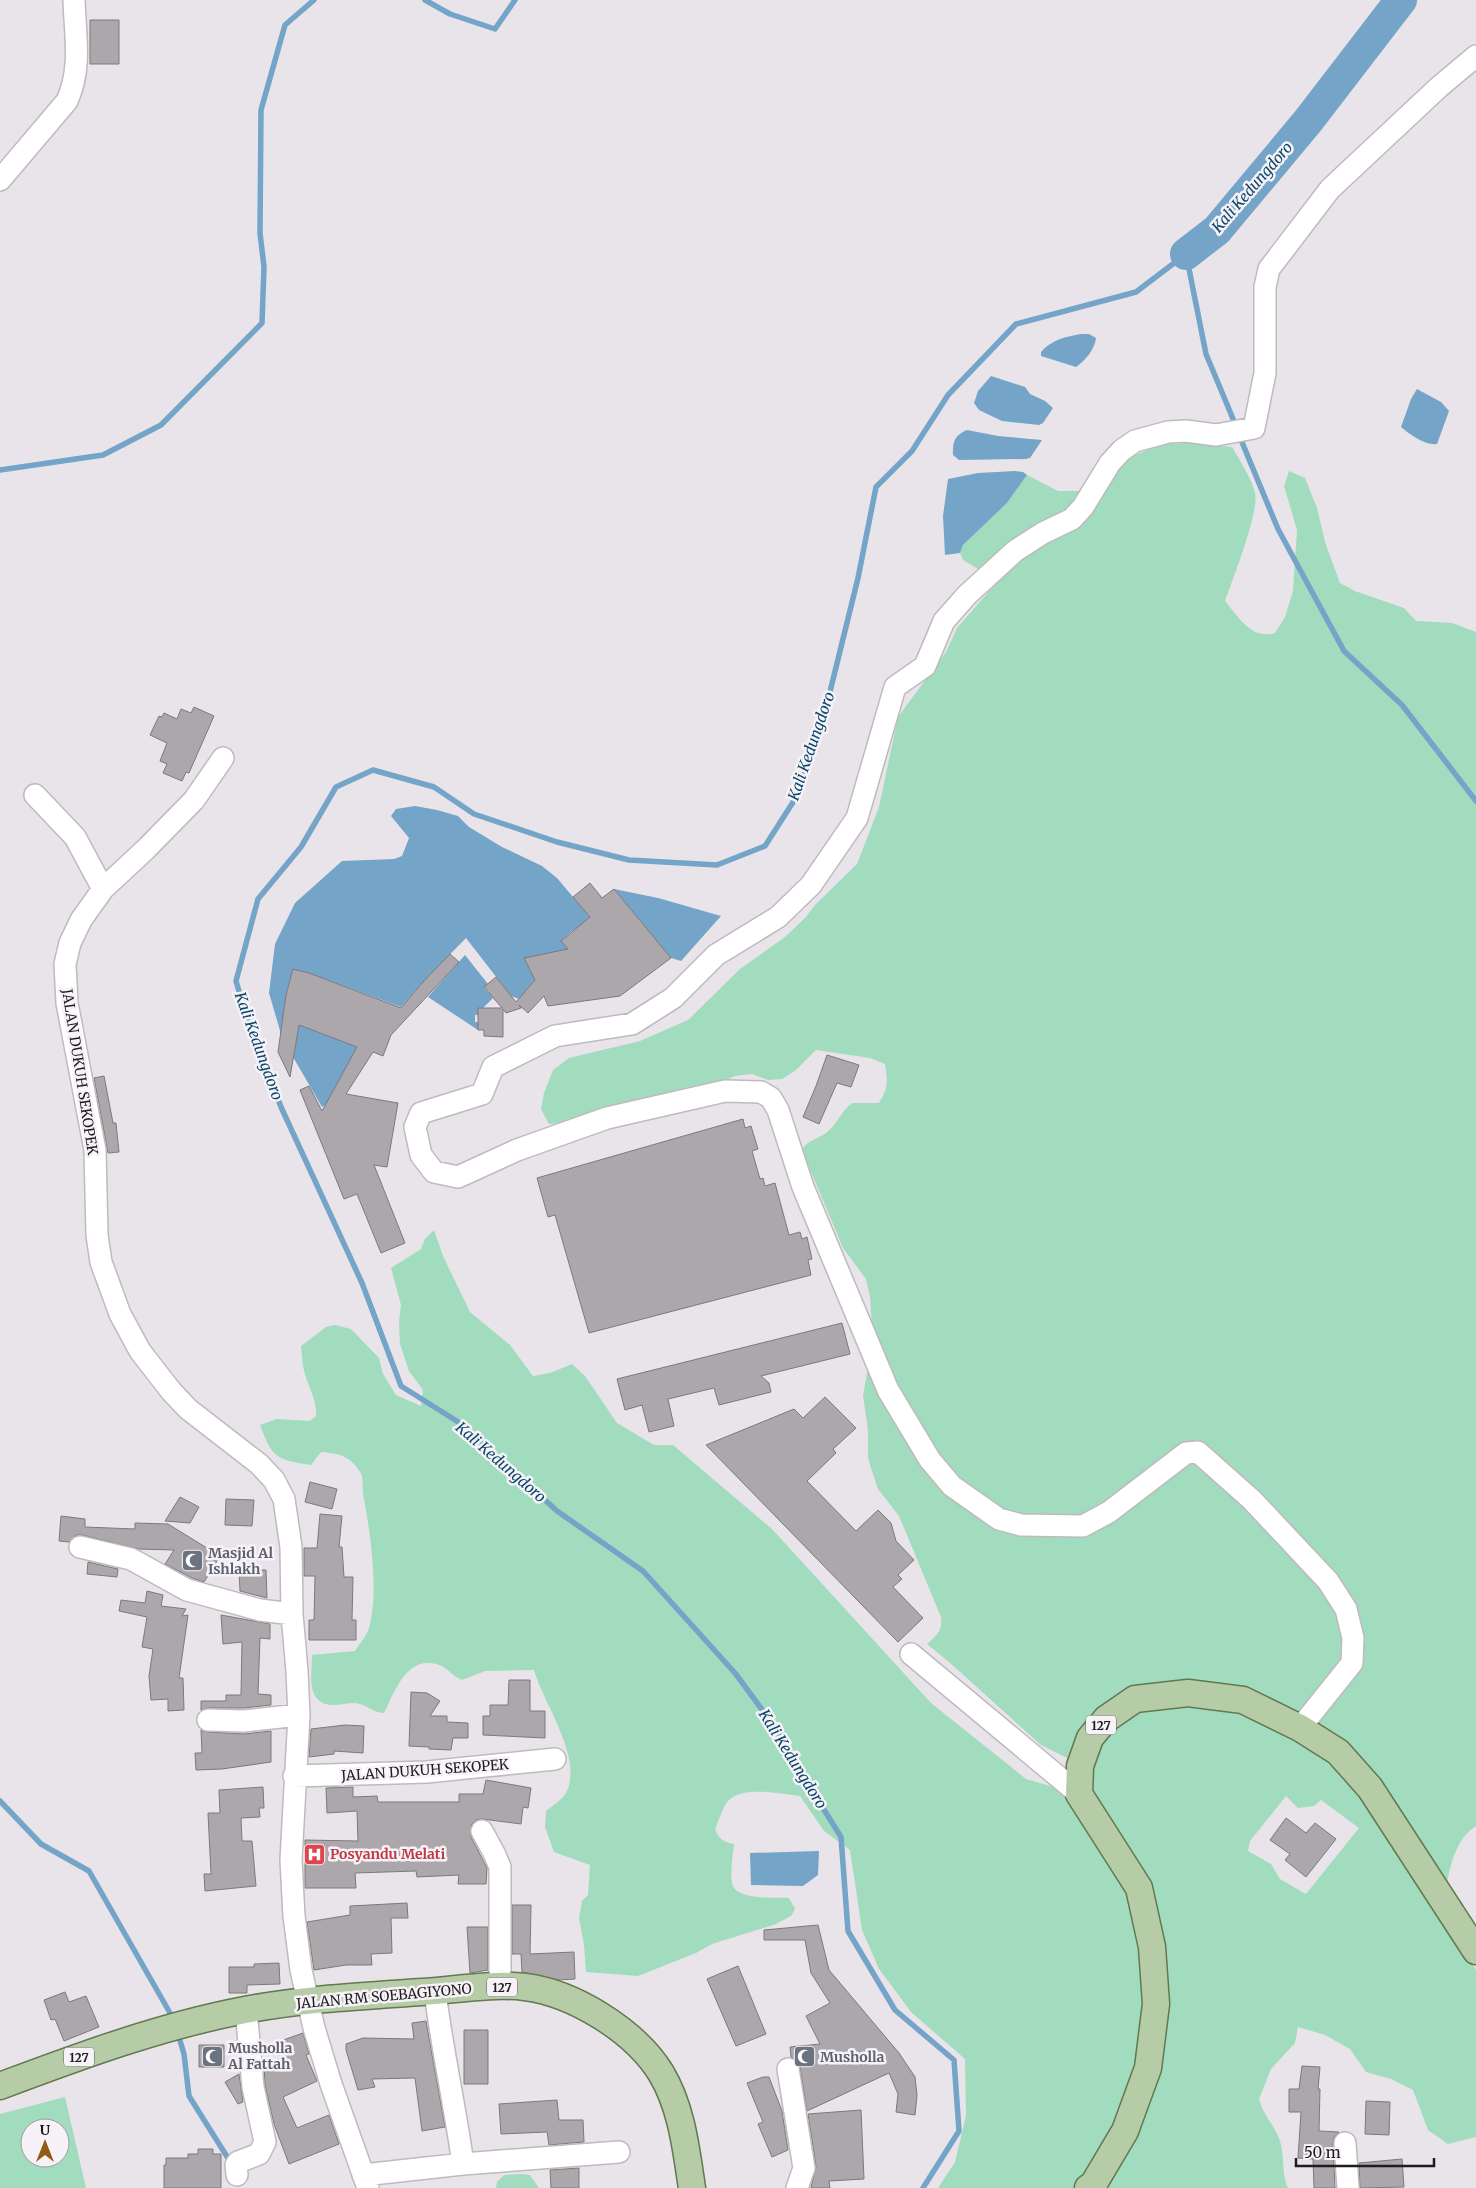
<svg xmlns="http://www.w3.org/2000/svg" width="1476" height="2188" viewBox="0 0 1476 2188" font-family="Merriweather,serif">
  <rect width="100%" height="100%" fill="#e9e4e9"/>
  <path fill="#a1dcbe" fill-rule="evenodd" d="M1188,443L1232,447C1240,461 1251,477 1255,493C1260,510 1232,581 1225,601C1239,618 1252,640 1275,633L1285,617L1293,591L1297,530L1284,486L1289,471L1305,478L1317,508L1325,542L1340,583L1355,591L1404,608L1416,621L1452,623L1476,632V1826C1449,1843 1447,1886 1442,1914L1476,1970V2137L1448,2144L1428,2130L1413,2090L1391,2079L1366,2072L1350,2049L1325,2035L1298,2027L1295,2043L1271,2069L1259,2099C1264,2117 1276,2127 1280,2141C1285,2157 1281,2173 1288,2188H938L955,2162L966,2116L965,2059L911,2012L879,1969L862,1930L850,1850L824,1831L800,1796C782,1794 742,1785 728,1801C722,1808 719,1821 715,1829C719,1839 723,1842 734,1844C733,1856 730,1871 732,1883C735,1901 776,1897 789,1898L795,1909L791,1916L776,1924L712,1944L696,1953L638,1976L586,1972L584,1945L579,1918L582,1901L588,1895L590,1865L554,1852L545,1827L546,1811C552,1806 563,1799 566,1793C584,1758 543,1703 534,1670L485,1671L462,1680C453,1677 448,1668 439,1665C407,1654 395,1691 384,1713C373,1713 366,1704 355,1703C348,1703 340,1705 332,1705C305,1703 312,1675 312,1655L355,1651C359,1644 365,1638 368,1631C380,1596 370,1530 363,1494C362,1487 364,1477 360,1472C349,1455 340,1454 321,1452L311,1465C277,1460 272,1458 260,1425L277,1419L310,1421L316,1416C317,1400 309,1389 305,1374C302,1365 302,1355 301,1346L326,1327L335,1325L351,1329L379,1358L383,1374L396,1395L421,1406L423,1390L409,1371L400,1344L399,1322L401,1305L391,1268L421,1249L425,1239L434,1230L443,1256L470,1312L510,1345L533,1376L550,1373L572,1364L585,1376L617,1423L654,1445H673L772,1529L931,1703L1026,1779L1071,1792L1093,1771L1041,1745L949,1662L927,1644C936,1636 943,1631 941,1617L899,1516L878,1489L870,1465L868,1457V1430L863,1395L873,1342L870,1297L866,1279L843,1248L804,1155L803,1148C810,1139 818,1139 826,1133C837,1125 841,1111 852,1103H879C888,1089 888,1081 885,1064L870,1058L816,1050L796,1070L782,1079L768,1080L752,1074L735,1076L695,1093L593,1120L549,1124L541,1109L544,1093L553,1070L569,1058L640,1041L688,1020L740,969L785,937L805,918L815,905L857,864L879,807L898,717L946,652L957,628L998,581L963,560L960,553L963,545L1007,503L1027,475L1058,491H1085L1105,486L1128,458L1162,444ZM1286,1796L1298,1808L1314,1806L1321,1800L1359,1828L1306,1894L1280,1879L1271,1864L1248,1851L1250,1841Z
    M65,2097L86,2188H0V2114ZM30,2128H60V2158H30Z
    M520,2174L530,2175L539,2188H496L497,2182L504,2175Z"/>
  <path fill="#74a4c7" d="M1081,334H1089L1096,338C1095,349 1085,361 1076,367L1041,356V352C1052,339 1066,337 1081,334Z
    M991,376L1025,387L1030,394L1045,401L1053,408L1043,423L1039,425L1002,421L979,410L974,403L978,391Z
    M1417,389L1441,402L1449,411L1437,444C1426,446 1409,434 1401,427L1411,399Z
    M967,430L998,436L1042,440L1030,458L1026,459L959,460L953,455C953,441 954,436 967,430Z
    M1015,471L1023,472L1027,475L1007,503L963,545L960,553L945,555L943,516L948,479L978,473Z
    M415,806L437,810L458,816L469,827L502,847L542,866L557,878L605,935L584,943L573,930L561,941L568,949L535,980L519,999L511,996L466,938L423,982L401,1007L309,973L293,970L286,995L281,1034L269,993L275,944L295,903L342,861L394,859L402,856L409,838L391,816L396,809Z
    M614,889L658,898L721,916L681,961L671,958Z
    M465,955L488,984L484,988L493,998L483,1008H479L478,1015H475V1022H478V1030L428,997Z
    M299,1025L357,1047L331,1102L322,1107L293,1057Z
    M819,1851L818,1875L803,1886L751,1885L750,1853Z"/>
  <g fill="none" stroke-linecap="round" stroke-linejoin="round">
    <path stroke="#74a4c7" stroke-width="5.5" d="M425,0L450,14L495,29L515,0
      M1239,435L1278,529L1344,651L1402,705L1476,801
      M0,470L103,455L161,425L262,323L264,267L260,233L261,110L285,25L314,0
      M0,1801L41,1844L89,1871L174,2020
      M178,2034L184,2054L189,2096L231,2163
      M923,2188L959,2131L954,2060L895,2010L848,1931L841,1837L811,1789L778,1731L735,1673L643,1571L557,1511L463,1425L401,1386L362,1283L281,1107L248,1022L236,981L258,899L301,847L336,787L373,770L434,787L474,814L557,842L629,860L717,865L765,846L797,796L825,712L858,578L876,487L912,451L948,395L1016,324L1136,292L1186,254L1206,354L1236,426"/>
    <path stroke="#74a4c7" stroke-width="32" d="M1186,254L1217,230L1308,121L1401,0"/>
  </g>
  <path fill="#aca7aa" stroke="#7d787c" d="M90,20H119V64H90Z
    M194,707L214,716L189,773L186,772L182,781L163,773L167,764L160,761L167,743L150,735L159,716L162,717L164,713L177,719L181,709L191,713Z
    M590,883L602,898L614,889L671,958L620,996L548,1006L544,996L528,1013L519,1005L521,1008L506,1013L503,1009V1037L484,1036V1030H478V1008H502L484,987L496,977L516,1002L535,980L524,958L568,949L561,941L590,917L573,897Z
    M450,954L459,962L391,1035L383,1056L373,1052L346,1094L398,1103L387,1167L374,1165L405,1243L381,1253L357,1194L344,1199L300,1090L309,1086L322,1111L357,1047L299,1025L290,1077L278,1052L286,995L293,969L309,973L401,1008L423,982Z
    M827,1055L859,1065L851,1087L837,1083L819,1124L803,1117L816,1086Z
    M104,1076L113,1123H116L119,1152L108,1153L94,1078Z
    M743,1119L745,1128L751,1126L758,1149L752,1151L760,1179L763,1178L765,1186L775,1183L789,1235L800,1232L802,1239L807,1237L812,1259L808,1260L811,1275L589,1333L555,1215L548,1217L537,1178Z
    M842,1323L850,1354L761,1376L769,1383L771,1392L719,1405L714,1388L668,1399L674,1426L649,1432L642,1405L625,1410L617,1379Z
    M825,1397L856,1428L833,1449L836,1453L807,1481L856,1531L878,1510L891,1523L896,1541L914,1560L898,1575L902,1579L893,1587L923,1618L898,1642L706,1445L794,1409L803,1418Z
    M310,1482L337,1489L332,1509L305,1502Z
    M180,1497L199,1507L190,1523L165,1521Z
    M226,1499L254,1500L252,1526L225,1525Z
    M320,1514L342,1516L339,1547H342L344,1577H353L352,1620H356V1640H309V1620H314L315,1576H304V1548H317Z
    M61,1516L85,1519V1527L135,1529V1523L168,1524L220,1556L204,1582L192,1578L165,1564L174,1550L139,1549L82,1535H76L69,1542L59,1541Z
    M88,1562L118,1569L117,1577L87,1574Z
    M239,1570H266L267,1598L240,1591Z
    M147,1591L163,1595L161,1606L186,1609L182,1616L188,1615L179,1678H183L184,1710L168,1711V1699L151,1700L149,1676L153,1649L142,1647L147,1617L119,1611L121,1600L145,1603Z
    M221,1615L270,1624V1639L260,1638L258,1694L271,1695V1705L243,1708H208L201,1710V1701H226V1695H241L242,1642L223,1644Z
    M509,1680H530V1711H545V1738L483,1735V1716H490V1705H508Z
    M411,1692L427,1693L440,1701L430,1716H447V1722L468,1723V1738H453L451,1750L429,1749V1747L409,1746Z
    M345,1725L364,1726L363,1753L334,1751V1754L309,1757L311,1729Z
    M201,1730L208,1732L244,1734L271,1731V1762L222,1769L196,1770L195,1753H202Z
    M486,1780L531,1788L528,1808L523,1807L521,1824L482,1819L476,1820L471,1825V1837L487,1868L486,1884H458L459,1875L417,1877L416,1871L355,1873L356,1888H305V1840L358,1841L357,1811L327,1813L326,1788L353,1787V1797L377,1796L378,1802H459V1794H483Z
    M263,1787L264,1808H259L260,1817L241,1818L242,1841H252L256,1886L205,1891L204,1874H211L208,1813H220L219,1790Z
    M1286,1818L1306,1833L1315,1823L1336,1839L1306,1877L1285,1860L1290,1854L1270,1840Z
    M407,1903L408,1918H391L392,1953L371,1954L372,1965H346L314,1970L307,1922L350,1915V1906Z
    M512,1905H531L530,1954L574,1952L575,1979L558,1980L522,1972L521,1954H512Z
    M818,1925L829,1970L899,2053L915,2077L917,2095L915,2115L896,2112L898,2094L889,2073L807,2111L800,2067L797,2061L791,2057L790,2047L820,2044L806,2016L830,2003L811,1973L805,1940H764V1930Z
    M467,1927H488V1970L470,1973Z
    M279,1963L280,1984L247,1985V1993H229V1967H254V1964Z
    M738,1966L766,2034L736,2046L707,1979Z
    M65,1992L69,2002L86,1996L99,2027L64,2041L55,2019L51,2020L44,2000Z
    M426,2021L445,2127L422,2131L415,2078L372,2079L375,2087L358,2090L346,2050V2044L363,2038L414,2039L412,2023Z
    M464,2030H488V2084H464Z
    M303,2033L309,2054L306,2055L317,2081L283,2097L297,2128L329,2115L339,2144L289,2164L274,2124L265,2085L264,2066L280,2058L275,2043Z
    M199,2045H224V2067H199Z
    M1302,2066L1320,2067L1318,2089H1320L1319,2131L1339,2132L1334,2137L1333,2144L1335,2188H1314L1313,2159L1298,2158L1301,2112H1289V2089H1299Z
    M239,2074L243,2102L238,2104L225,2082Z
    M763,2077H769L782,2111L788,2150L772,2157L758,2124L763,2122L747,2083Z
    M557,2100L559,2120H583L584,2142L549,2145L547,2132L501,2134L499,2104Z
    M1366,2101L1390,2102L1389,2135L1365,2134Z
    M861,2110L864,2179L829,2181L830,2188H811L816,2166L808,2114Z
    M198,2149H213V2154H221V2188H164V2165H166V2158H188V2154H198Z
    M1402,2159L1404,2187L1360,2188L1359,2163Z
    M579,2168V2188H551L550,2170Z"/>
  <g fill="none" stroke-linecap="round" stroke-linejoin="round">
    <defs>
      <path id="minor" d="M0,180L67,101C82,68 75,35 74,0
        M223,758L194,800L146,849L103,889L81,920L70,943L65,964L67,1003L95,1150L97,1235L101,1262L120,1314L140,1351L171,1391L188,1409L259,1464L274,1480L284,1499L291,1547L292,1614L297,1671L299,1715L291,1860L294,1916L301,1970L314,2028L331,2084L368,2188
        M35,795L75,837L103,889
        M80,1547L131,1559L187,1590L260,1610L292,1614
        M911,1654L1079,1794
        M208,1720L244,1721L299,1715
        M1300,1728L1352,1663L1353,1638L1346,1609L1328,1581L1252,1500L1198,1452L1186,1453L1109,1512L1083,1526L1021,1525L999,1519L952,1486L930,1460L888,1390L803,1187L778,1110L771,1098L761,1092L725,1091L607,1118L517,1150L458,1177L434,1172L421,1155L415,1127L421,1113L482,1094L493,1067L555,1036L632,1024L673,998L716,955L778,917L811,885L857,818L895,687L925,666L944,621L967,595L1015,551L1043,533L1072,519L1083,507L1110,463L1122,450L1135,441L1168,432L1186,431L1216,435L1254,428L1265,373V287L1269,269L1330,189L1439,87L1476,56
        M294,1776L427,1772L555,1759
        M482,1831L494,1853L500,1867V1987
        M435,1992C442,2049 455,2106 463,2164
        M788,2069L804,2168L797,2188
        M1345,2143L1348,2188
        M237,2175L236,2165L238,2162L259,2154L265,2142L253,2087L246,2009
        M363,2175L463,2164L619,2152"/>
      <path id="major" d="M0,2086C80,2056 161,2026 245,2010C302,1999 363,1996 422,1992C454,1990 493,1983 525,1987C574,1993 635,2031 661,2073C682,2108 686,2149 692,2188
        M1088,2188L1093,2185L1125,2131L1148,2068L1156,2004L1152,1947L1139,1888L1079,1794L1080,1766L1090,1738L1106,1719L1135,1699L1188,1693L1243,1700L1300,1728L1338,1752L1370,1788L1476,1951"/>
    </defs>
    <use href="#minor" stroke="#bebabf" stroke-width="24"/>
    <use href="#major" stroke="#627850" stroke-width="29"/>
    <use href="#minor" stroke="#fff" stroke-width="21"/>
    <use href="#major" stroke="#b6cca6" stroke-width="26"/>
  </g>
  <defs>
    <symbol id="mosque-square" viewBox="-11 -11 22 22"><rect x="-9" y="-9" width="18" height="18" rx="4" fill="#6b7280" stroke="#f6f2f7"/><path d="M3.5-4.9A6 6 0 1 0 3.5 4.9A5 5 0 1 1 3.5-4.9Z" fill="#fff"/></symbol>
    <symbol id="hospital-square" viewBox="-11 -11 22 22"><rect x="-9" y="-9" width="18" height="18" rx="4" fill="#e0444e" stroke="#f6f2f7"/><path d="M-5-5h3v3.5h4V-5h3V5h-3V1.5h-4V5h-3Z" fill="#fff"/></symbol>
  </defs>
  <g fill-rule="evenodd">
    <use href="#mosque-square" x="180" y="1548" width="25" height="25"/>
    <use href="#hospital-square" x="302" y="1842" width="25" height="25"/>
    <use href="#mosque-square" x="200" y="2044" width="25" height="25"/>
    <use href="#mosque-square" x="792" y="2044" width="25" height="25"/>
  </g>
  <g text-anchor="middle" dominant-baseline="central" stroke-width="5" stroke-linejoin="round" paint-order="stroke">
    <g fill="#f6f2f7" stroke="#5f5c5f" stroke-width="1">
      <rect x="1086" y="1715.5" width="30" height="19" rx="4"/>
      <rect x="487" y="1977.5" width="30" height="19" rx="4"/>
      <rect x="64" y="2047.5" width="30" height="19" rx="4"/>
    </g>
    <g font-size="12" font-weight="bold" fill="#1e1c1e">
      <text x="1101" y="1725">127</text>
      <text x="502" y="1987">127</text>
      <text x="79" y="2057">127</text>
    </g>
    <g font-size="14" fill="#1e1c1e" stroke="#f6f2f7">
      <text transform="translate(80 1072) rotate(81)">JALAN DUKUH SEKOPEK</text>
      <text transform="translate(425 1770) rotate(-4)">JALAN DUKUH SEKOPEK</text>
      <text transform="translate(384 1996) rotate(-5)">JALAN RM SOEBAGIYONO</text>
    </g>
    <g font-size="14" font-weight="bold" fill="#5b616d" stroke="#f6f2f7" text-anchor="start">
      <text x="208" y="1553">Masjid Al<tspan x="208" dy="16">Ishlakh</tspan></text>
      <text x="228" y="2048">Musholla<tspan x="228" dy="16">Al Fattah</tspan></text>
      <text x="820" y="2057">Musholla</text>
    </g>
    <g font-size="14" font-weight="bold" fill="#be3a42" stroke="#f6f2f7" text-anchor="start">
      <text x="330" y="1854">Posyandu Melati</text>
    </g>
    <g font-size="15" font-style="italic" fill="#0a476a" stroke="#f6f2f7">
      <text transform="translate(1252 187) rotate(-49)">Kali Kedungdoro</text>
      <text transform="translate(811 746) rotate(-71)">Kali Kedungdoro</text>
      <text transform="translate(259 1046) rotate(70)">Kali Kedungdoro</text>
      <text transform="translate(501 1462) rotate(41)">Kali Kedungdoro</text>
      <text transform="translate(793 1759) rotate(58)">Kali Kedungdoro</text>
    </g>
  </g>
  <g transform="translate(45 2143)"><circle r="24" fill="#f6f2f7" stroke="#a09ca0"/>
  <path d="M0-4L9 19L0 12L-9 19Z" fill="#935a16"/>
  <text y="-8" font-size="14" font-weight="bold" text-anchor="middle" fill="#1e1c1e">U</text>
  </g>
  <path d="M1296 2158v8h138v-8" fill="none" stroke="#1e1c1e" stroke-width="2.5"/>
  <text x="1304" y="2158" font-size="15" fill="#1e1c1e" stroke="#f6f2f7" stroke-width="4" paint-order="stroke">50 m</text>
</svg>
